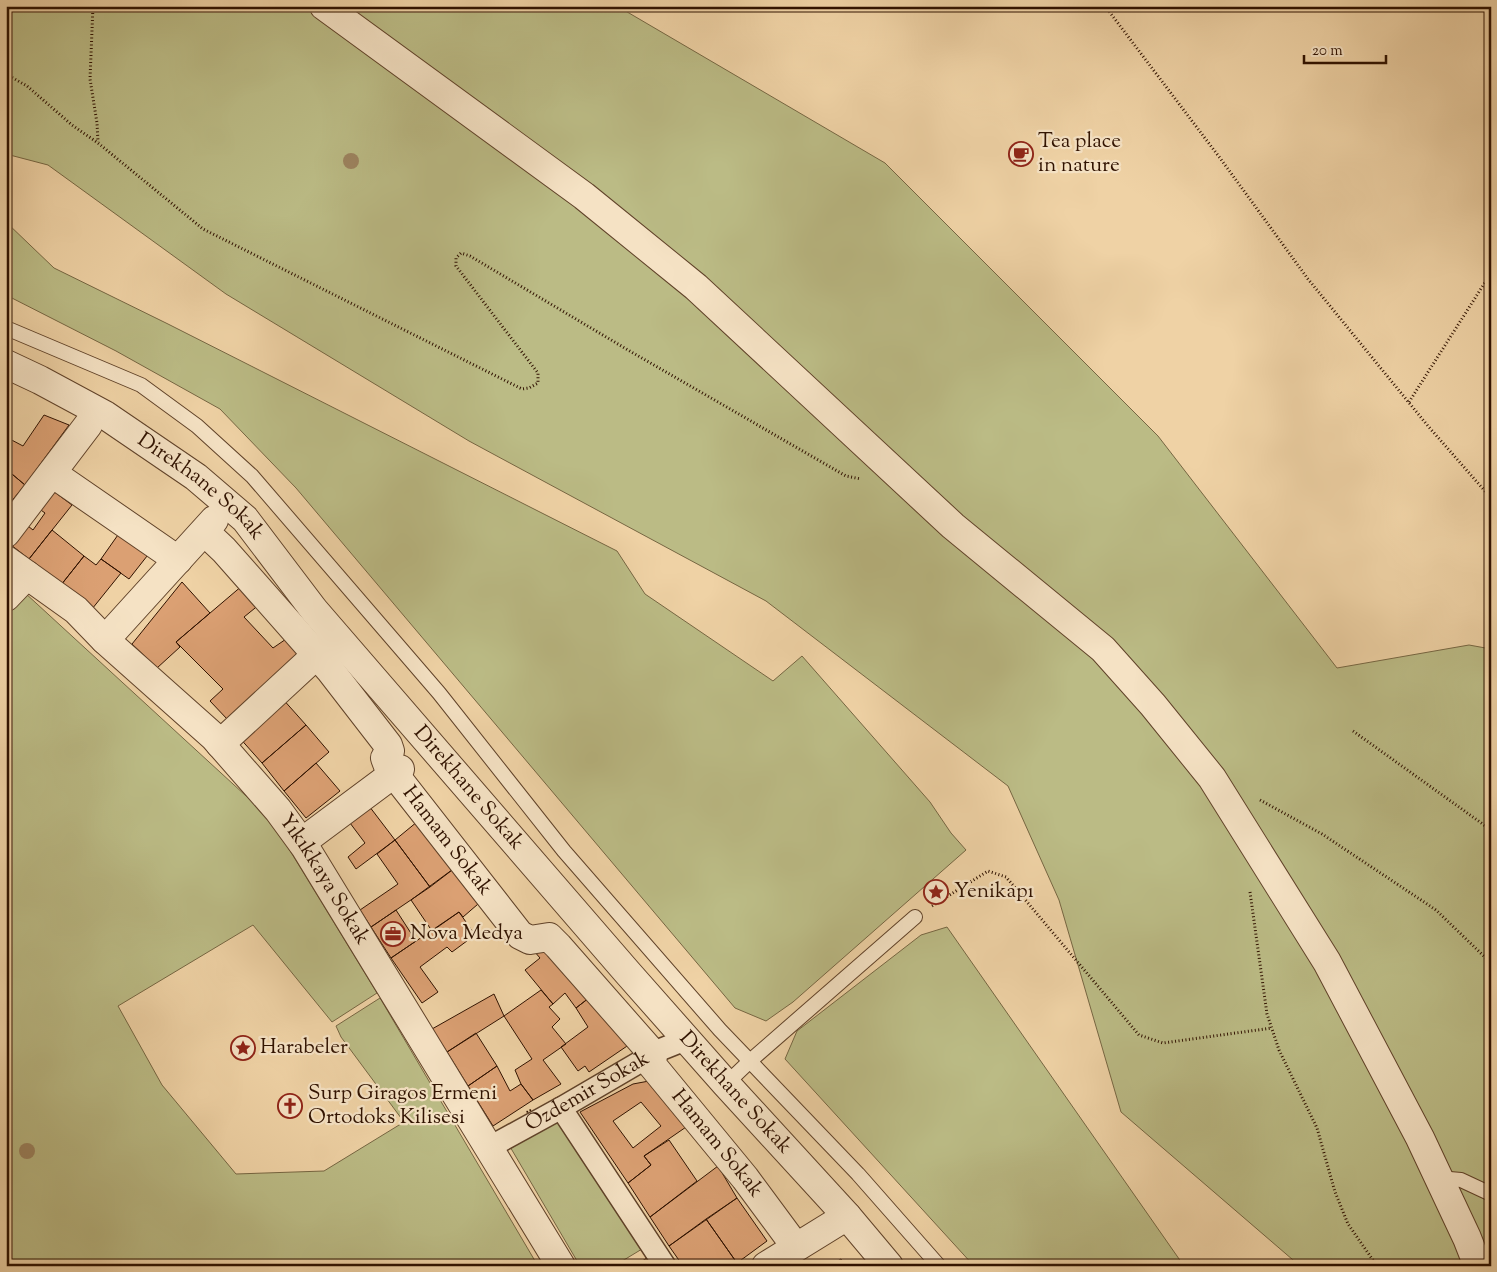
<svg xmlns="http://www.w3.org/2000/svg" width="1497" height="1272" viewBox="0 0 1497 1272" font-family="'Sorts Mill Goudy',serif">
  <rect width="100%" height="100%" fill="#efd2a5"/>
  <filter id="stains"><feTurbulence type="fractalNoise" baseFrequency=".004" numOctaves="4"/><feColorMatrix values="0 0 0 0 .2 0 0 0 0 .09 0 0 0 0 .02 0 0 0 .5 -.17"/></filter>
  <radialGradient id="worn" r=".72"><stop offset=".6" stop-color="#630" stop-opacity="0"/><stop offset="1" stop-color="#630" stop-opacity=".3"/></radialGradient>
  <path fill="#bbbb85" stroke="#766642" d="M6,6H617L885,163L1158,436L1337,668L1469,645L1491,649V1266H1300L1121,1112L1059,900L1008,786L766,601L469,441L226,294L48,165L6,154Z
    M6,222L54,268L168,324L617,551L645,594L773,681L802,656L930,802L951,833L966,850L793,1002L766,1021L735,1008L296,488L220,409L116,351L6,295Z
    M24,592L270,818L377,993L332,1022L253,925L118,1006L162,1085L236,1174L324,1171L404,1122L341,1037L336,1026L380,998L538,1266H6V612Z
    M947,927L1184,1266H974L785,1059L797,1031L921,935Z
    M555,1113L642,1249L614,1266H580L509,1145Z"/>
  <path fill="#dba073" stroke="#301200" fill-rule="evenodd" d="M44,415L69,425L25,485L6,469V437L23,446Z
    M6,469L25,485L9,504L6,501Z
    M45,485L72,505L29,559L6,541L19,519L33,530L45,513L31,503Z
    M52,530L84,556L61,585L29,559Z
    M120,532L151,551L129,579L101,559Z
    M84,556L96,565L101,559L121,573L92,609L61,585Z
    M182,582L210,613L176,642L180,647L157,668L132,644Z
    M243,585L260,604L244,617L273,648L289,637L303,652L228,720L210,701L223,689L176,642Z
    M281,697L306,725L262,763L237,735Z
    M306,725L329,752L284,791L262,763Z
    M316,763L340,791L306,818L284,791Z
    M366,802L395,840L356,869L348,857L365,843L347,819Z
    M423,817L460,864L430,887L395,840Z
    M395,840L430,887L371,927L360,910L398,884L377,854Z
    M460,864L485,898L463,917L459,912L432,931L411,900Z
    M396,910L416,941L391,958L371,927Z
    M459,912L475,935L452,952L447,947L420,967L438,992L422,1003L391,958Z
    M548,942L594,994L576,1008L565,993L553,1004L525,970L540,958L534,951Z
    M541,990L553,1004L549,1007L560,1019L552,1027L566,1044L543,1060L561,1084L533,1100L521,1084L515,1070L532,1059L504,1016Z
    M494,994L504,1016L447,1052L432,1029Z
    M594,994L633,1042L589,1072L585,1066L578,1071L561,1047L588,1027L576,1008Z
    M476,1033L497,1066L468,1086L447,1052Z
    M497,1066L510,1091L521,1084L533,1100L493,1126L468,1086Z
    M649,1081L689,1125L644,1156L651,1165L628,1183L580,1112L633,1084ZM641,1102L661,1126L633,1148L613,1121Z
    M669,1140L697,1181L650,1217L628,1183L651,1165L644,1156Z
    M718,1166L737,1198L669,1246L650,1217Z
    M737,1198L767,1241L737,1263L706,1219Z
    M706,1219L737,1263L732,1266H683L669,1246Z
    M647,1258L652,1266H634Z
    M841,1259L847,1266H829Z"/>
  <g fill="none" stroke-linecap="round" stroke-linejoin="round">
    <defs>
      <path id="service" d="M6,328L141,385L197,426L252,476L439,693L564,851L720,1030L858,1174L939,1266
        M726,1084L750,1061L915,917
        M1438,1178L1461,1180L1491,1194"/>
      <g id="pedestrian">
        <path d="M561,1108L665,1266"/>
        <path id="s1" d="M490,1147L561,1108L662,1049L687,1039"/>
      </g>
      <g id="minor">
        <path d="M324,6L584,196L696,287L953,526L1103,649L1153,705L1212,778L1327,962L1420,1138L1467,1238L1478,1266"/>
        <path d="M52,473L178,560"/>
        <path id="s2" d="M205,532L224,550L330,670L388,745L390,751L385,758L388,766L520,935L530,940L549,937L558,946L653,1054L652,1065L745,1178L796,1247"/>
        <path d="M6,533L88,425"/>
        <path id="s3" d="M6,560L76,610L105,640L214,737L278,810L305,847L561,1266"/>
        <path d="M6,597L27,575"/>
        <path d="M105,640L214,520"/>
        <path d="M220,744L325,647"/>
        <path d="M302,842L400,769"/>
      </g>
      <g id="tertiary">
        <path id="s4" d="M6,364L40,380L105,415L196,477L245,519L314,610L627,972L726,1084L847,1216L889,1266"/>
        <path d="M766,1266L847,1216"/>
      </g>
    </defs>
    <use href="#service" stroke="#604229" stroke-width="16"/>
    <use href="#pedestrian" stroke="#604229" stroke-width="24"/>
    <use href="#minor" stroke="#604229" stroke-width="30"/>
    <use href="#tertiary" stroke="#604229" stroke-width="30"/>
    <path stroke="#301200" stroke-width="3" stroke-dasharray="1 2.5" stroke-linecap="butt" d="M93,6L90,79L97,123L98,142
      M1105,6L1220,158L1308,279L1428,426L1491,498
      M6,74L27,86L72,125L98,143L203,229L522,389L529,388L538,383V373L456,266V258L461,253L470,256L633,353L846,476L861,479
      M1409,402L1491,273
      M1353,731L1491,830
      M1260,800L1322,834L1436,910L1491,963
      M1250,892L1267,1014L1279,1050L1317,1128L1335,1192L1348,1224L1377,1266
      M932,906L988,871L1006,877L1139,1035L1163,1043L1272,1028"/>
    <use href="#service" stroke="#f5e2c4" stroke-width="14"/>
    <use href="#pedestrian" stroke="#f5e2c4" stroke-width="21"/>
    <use href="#minor" stroke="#f5e2c4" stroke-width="28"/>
    <use href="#tertiary" stroke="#f5e2c4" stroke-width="28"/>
  </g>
  <g fill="#9d8460">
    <circle cx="351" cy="161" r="8"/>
    <circle cx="27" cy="1151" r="8"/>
  </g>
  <defs>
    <symbol id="cafe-ring" viewBox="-11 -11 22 22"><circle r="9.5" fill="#f5e2c4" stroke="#8f2418" stroke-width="1.5"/><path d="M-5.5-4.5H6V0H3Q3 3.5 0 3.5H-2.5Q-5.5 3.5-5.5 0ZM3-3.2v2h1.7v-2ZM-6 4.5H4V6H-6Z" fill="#8f2418"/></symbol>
    <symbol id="sight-ring" viewBox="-11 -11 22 22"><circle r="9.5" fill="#f5e2c4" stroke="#8f2418" stroke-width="1.5"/><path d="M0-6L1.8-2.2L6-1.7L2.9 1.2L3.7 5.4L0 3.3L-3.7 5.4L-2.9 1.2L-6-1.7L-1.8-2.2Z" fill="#8f2418"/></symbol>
    <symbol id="office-ring" viewBox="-11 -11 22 22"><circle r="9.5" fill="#f5e2c4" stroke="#8f2418" stroke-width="1.5"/><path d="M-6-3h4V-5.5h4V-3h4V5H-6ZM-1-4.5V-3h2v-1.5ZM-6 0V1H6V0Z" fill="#8f2418"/></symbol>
    <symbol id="church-ring" viewBox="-11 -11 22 22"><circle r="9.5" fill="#f5e2c4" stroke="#8f2418" stroke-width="1.5"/><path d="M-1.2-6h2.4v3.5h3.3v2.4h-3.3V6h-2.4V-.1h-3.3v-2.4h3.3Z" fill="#8f2418"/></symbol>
  </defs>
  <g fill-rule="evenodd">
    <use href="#cafe-ring" x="1007" y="140" width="28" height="28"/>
    <use href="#sight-ring" x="922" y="878" width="28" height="28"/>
    <use href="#office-ring" x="379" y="920" width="28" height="28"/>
    <use href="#sight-ring" x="229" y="1034" width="28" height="28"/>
    <use href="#church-ring" x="276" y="1092" width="28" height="28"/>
  </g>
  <g text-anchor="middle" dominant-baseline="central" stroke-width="4.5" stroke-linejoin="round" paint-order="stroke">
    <g font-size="21" fill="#301200" stroke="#f5e2c4" text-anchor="start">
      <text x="1038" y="142">Tea place<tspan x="1038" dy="24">in nature</tspan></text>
      <text x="954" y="892">Yenikapı</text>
      <text x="410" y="934">Nova Medya</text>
      <text x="260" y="1048">Harabeler</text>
      <text x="308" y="1094">Surp Giragos Ermeni<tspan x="308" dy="24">Ortodoks Kilisesi</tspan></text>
    </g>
    <g font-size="21" fill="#301200" stroke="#f5e2c4">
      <text stroke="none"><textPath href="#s4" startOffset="231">Direkhane Sokak</textPath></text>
      <text stroke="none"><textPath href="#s4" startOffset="636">Direkhane Sokak</textPath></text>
      <text stroke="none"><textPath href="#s2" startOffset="400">Hamam Sokak</textPath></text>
      <text stroke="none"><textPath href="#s3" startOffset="454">Yıkıkkaya Sokak</textPath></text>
      <text stroke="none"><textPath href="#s1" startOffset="112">Özdemir Sokak</textPath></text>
      <text stroke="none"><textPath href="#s4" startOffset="1041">Direkhane Sokak</textPath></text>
      <text stroke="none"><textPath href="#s2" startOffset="819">Hamam Sokak</textPath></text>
    </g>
  </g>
  <rect width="1497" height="1272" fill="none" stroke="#efd2a5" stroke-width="25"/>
  <rect x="8" y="8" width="1482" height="1257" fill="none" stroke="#301200" stroke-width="2.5"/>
  <rect x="12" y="12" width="1472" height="1247" fill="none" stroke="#301200"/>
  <path d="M1304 55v8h82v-8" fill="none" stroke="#301200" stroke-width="2.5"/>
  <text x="1312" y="55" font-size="15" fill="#301200" stroke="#f5e2c4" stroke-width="4" paint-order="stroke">20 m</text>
  <rect width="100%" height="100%" filter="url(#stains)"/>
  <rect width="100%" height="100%" fill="url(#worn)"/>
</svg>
